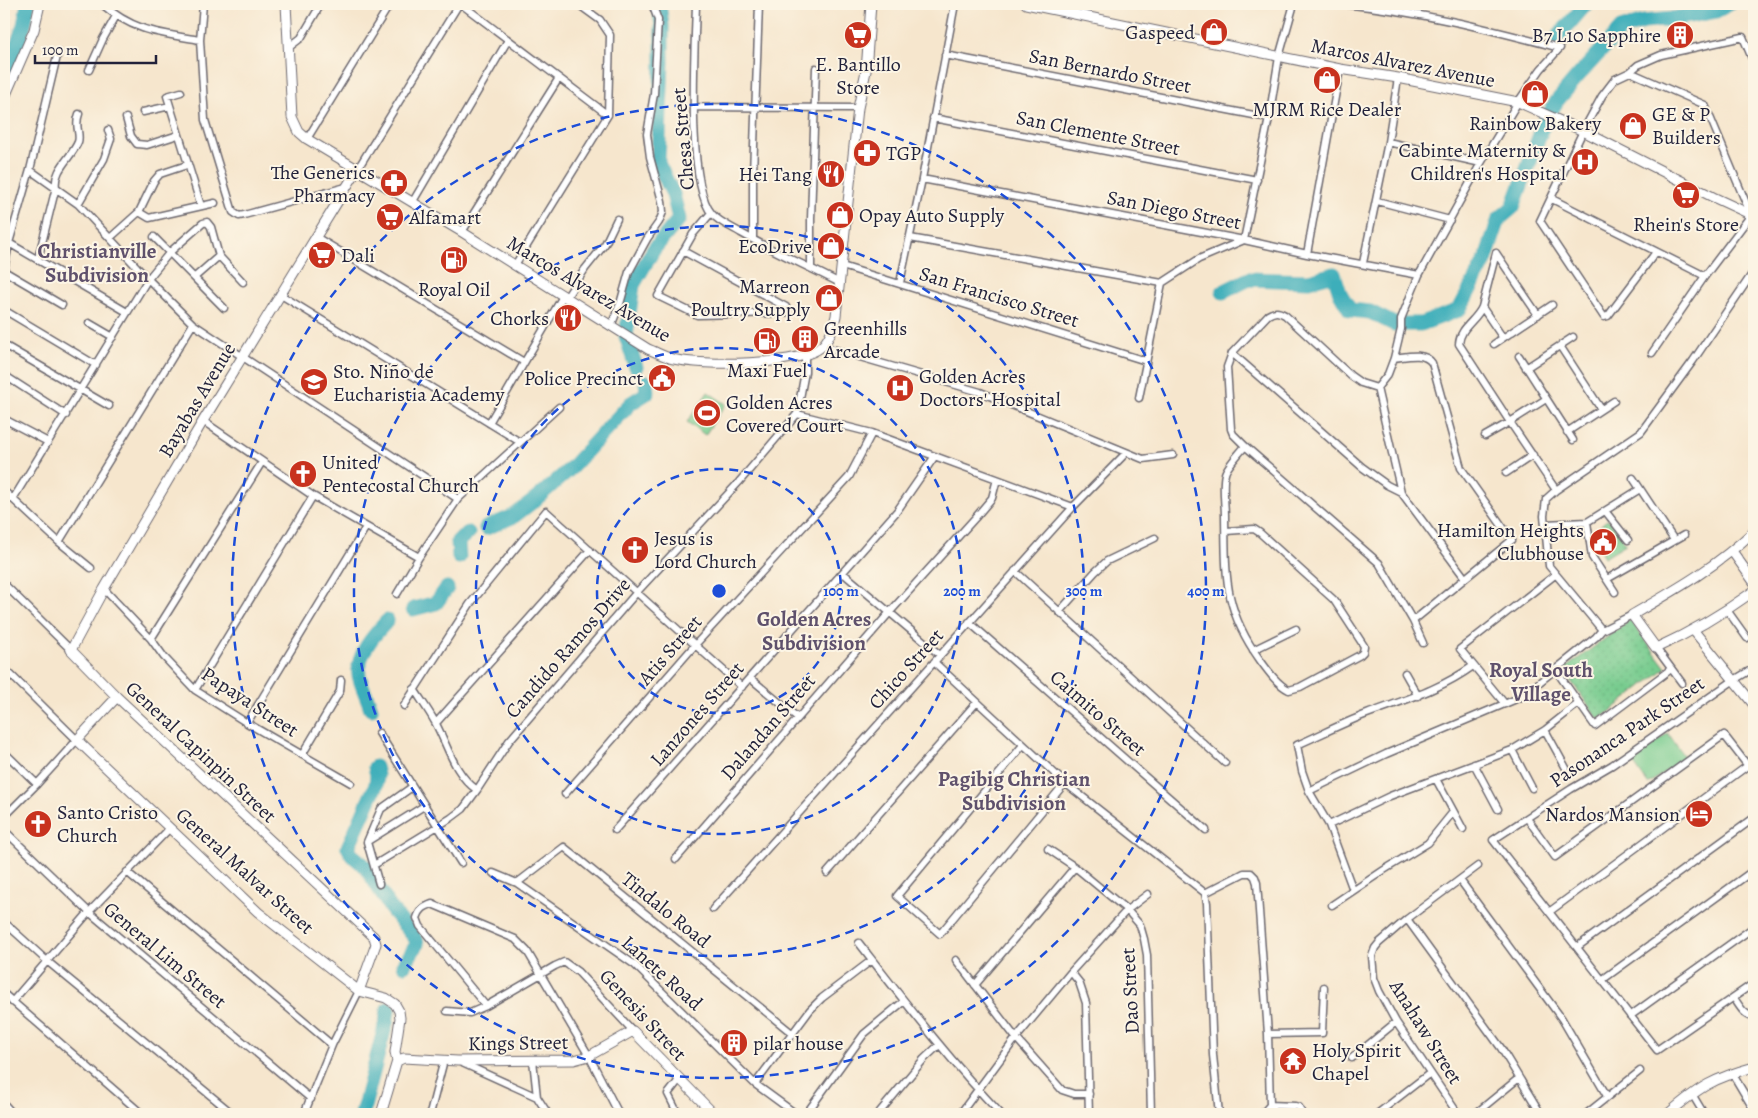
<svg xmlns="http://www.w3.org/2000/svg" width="1758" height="1118" viewBox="0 0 1758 1118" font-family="Alegreya,serif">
  <defs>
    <pattern id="park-dots" width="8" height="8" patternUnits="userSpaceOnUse" patternTransform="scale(1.25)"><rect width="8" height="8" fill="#78cc8f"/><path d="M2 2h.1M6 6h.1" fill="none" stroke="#68af7c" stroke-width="1.8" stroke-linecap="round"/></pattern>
  </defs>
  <rect width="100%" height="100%" fill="#fcf5e5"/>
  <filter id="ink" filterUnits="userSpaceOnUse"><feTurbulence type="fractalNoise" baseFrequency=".02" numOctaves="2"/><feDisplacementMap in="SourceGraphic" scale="10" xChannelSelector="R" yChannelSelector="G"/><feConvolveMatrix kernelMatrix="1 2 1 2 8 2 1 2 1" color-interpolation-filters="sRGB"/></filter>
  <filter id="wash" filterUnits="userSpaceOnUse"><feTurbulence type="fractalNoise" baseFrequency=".0096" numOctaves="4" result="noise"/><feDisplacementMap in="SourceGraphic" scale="20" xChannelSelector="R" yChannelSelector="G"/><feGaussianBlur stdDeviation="1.12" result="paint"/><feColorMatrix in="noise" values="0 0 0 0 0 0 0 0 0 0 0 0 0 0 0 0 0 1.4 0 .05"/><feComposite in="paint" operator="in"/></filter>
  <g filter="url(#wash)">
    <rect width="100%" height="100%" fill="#f6e6cd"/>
    <path fill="#78cc8f" stroke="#4d7765" d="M708,392L726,404L705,435L687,422Z
      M1668,733L1685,758L1648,784L1631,760Z"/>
    <path fill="url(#park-dots)" stroke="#4d7765" d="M1607,520L1610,521L1626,544L1604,557C1594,542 1591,531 1607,520Z
      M1630,620L1666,668L1599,720L1563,670Z"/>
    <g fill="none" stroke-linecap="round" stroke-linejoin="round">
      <path stroke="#3eaeba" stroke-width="15" d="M1557,38L1586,4
        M4,84L24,25L28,4
        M1223,292L1249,279L1309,281L1334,274L1340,293L1350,310L1370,312L1394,324H1421L1459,310L1485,261L1499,219L1513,207L1545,121L1557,101L1578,76L1621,29L1644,22L1672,19L1716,11L1729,4
        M636,367L626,336L633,285L654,249L679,219L673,194L658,163L662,62V26L659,4
        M486,528L514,516L536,499L571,468L631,403L647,393L646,382
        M459,557L458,541L468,533
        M413,609L436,603L447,588
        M371,709C368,698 361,686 359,675C356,655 374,635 387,621
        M375,767L377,775L376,785L348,847L352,855L366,867L391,909L416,939L417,944L404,965
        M362,1114L386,1023L388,1009"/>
    </g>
  </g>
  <g filter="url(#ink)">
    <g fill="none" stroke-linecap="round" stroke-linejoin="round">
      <defs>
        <path id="minor" d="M102,4C134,32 160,33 200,40
          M203,4L200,40L205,120L233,212L239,216L244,215L346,187
          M461,4L608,115
          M578,4L600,20L610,35L608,115
          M696,4C695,47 686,184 712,214C720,223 732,227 741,233C773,251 807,266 840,283
          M1343,4C1417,11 1489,29 1560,48L1541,69L1518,102L1481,163L1419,275L1401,319V329L1394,358L1388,374L1377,388L1401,492L1465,578
          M288,48L301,38L321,4
          M945,55L1269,118
          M89,70L103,39L116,16
          M1630,72L1705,105L1751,215L1705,276L1652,353
          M181,92L167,96L201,206
          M694,107L858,108
          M143,112L170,106
          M126,118L131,136L137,144L147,145L178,135
          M933,118L1257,180
          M307,139L390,4
          M1388,142L1481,163
          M30,170L78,204L148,279L193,324L458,499
          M357,170L459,4
          M922,179L1244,240L1307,254L1419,275
          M1552,199L1705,276
          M1377,201L1450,220
          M412,203L508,40
          M78,204L104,159L111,139L108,130
          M139,212L149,218L215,203
          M462,232L559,78
          M154,237L224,308
          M316,237L524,362
          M110,238L139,212L154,181L160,174L187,165
          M910,238L1162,283
          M753,239V174L759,4
          M9,243L127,312
          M683,251L786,307L787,310L785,313L697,315L658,296L693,234L711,213
          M1656,252L1608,316L1604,317L1540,221L1583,131L1602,96L1615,79L1630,72L1638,65L1661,55L1743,37L1754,63
          M1496,253L1482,307C1476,321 1460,327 1459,344L1510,422L1556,490
          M1496,253L1538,315
          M1307,254L1340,69
          M219,256L243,282
          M38,259L56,187C53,170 72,157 78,142C81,134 74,126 79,114
          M1363,263L1388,142L1398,78
          M515,265L608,115
          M842,266L1146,361
          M811,268V219L816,68
          M4,270L9,243L30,170L58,52
          M4,271L62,305
          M900,283L922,179L955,4
          M281,295L520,442
          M566,298L585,269L605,244L617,219
          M1482,307L1503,338
          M4,310L96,365
          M89,323L113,337
          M611,326L620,304L629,272L647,239L659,222L663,212L662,201L650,157L647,134L654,94L658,20L652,4
          M1494,344L1552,305
          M4,345L109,406
          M822,346L980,392L1143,459L1173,455
          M1560,346L1601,409
          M1232,353L1362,467L1387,485L1401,492
          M1519,356L1573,440
          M1394,358C1405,357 1424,351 1432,363L1461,468L1512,540L1413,621
          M1526,368L1573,337
          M4,375L66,415
          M1377,388L1361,383L1351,376L1285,315C1278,311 1275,311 1268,315L1232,353L1227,367L1231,429L1233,434L1245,446L1379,563L1413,621L1423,643
          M1139,398L1162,283L1199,259L1244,240L1269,118L1279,57L1294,4
          M797,414L872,433L1073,507
          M4,419L48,442
          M203,421L313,496L419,557
          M489,423L563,296
          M1567,432L1614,401
          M1485,436L1510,422L1546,399
          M1506,473L1533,455
          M1633,478L1674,540
          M4,491L59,542L91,568
          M13,499L148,279L170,252L203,223L207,222L211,227L219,256L195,277
          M1606,512L1628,540
          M1587,522L1592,557L1615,592
          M1545,524L1587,522L1640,489
          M1226,531L1254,529L1260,533L1334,600L1364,646L1363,652L1360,655L1300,687L1289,690C1277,684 1268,671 1260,660C1223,608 1226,577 1225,516C1225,504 1222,485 1225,474C1226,467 1240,453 1245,446
          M59,542L193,324
          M1015,571L1225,763
          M843,573L940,655
          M1607,579L1684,535
          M4,584L71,650
          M104,589L151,639L164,657L195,690L247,723L351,783
          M397,594L419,557L458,499L559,407
          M1727,610L1747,638
          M1059,612L1095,572L1107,561L1155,538
          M969,622L1206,830
          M1602,630L1549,566L1544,516L1546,499L1556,490L1641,432L1693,361L1754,271
          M151,639L262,462
          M1656,648L1682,683
          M1253,650L1296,629
          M934,662L1065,783L1205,893
          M4,668L77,740L37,784L4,817
          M1754,668L1734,680L1612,765L1571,789L1493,840L1657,1050L1754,983
          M1555,669L1595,726L1671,669
          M1405,673L1418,696
          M750,678L798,718
          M414,689C421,700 429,711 435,722C448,746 454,774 477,790
          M195,690L313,496
          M1505,704L1460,649L1555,575
          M404,706L470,604L546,511L742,687
          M247,723L366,527
          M436,723L590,550
          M1545,730L1566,768
          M379,733L461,863
          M1023,745L897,896L940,934L1065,783
          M1512,750L1532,788
          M4,752L37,784
          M302,755L340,691L341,680
          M1474,764L1498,809
          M1436,779L1463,829
          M1309,791L1386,754L1521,697L1596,637L1602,630L1632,615
          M565,794L695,645L849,477L872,433
          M1527,818L1555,857L1724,735L1748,766
          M1329,825L1390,796L1512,750L1545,730L1579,703
          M4,830L89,912L311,1099
          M615,830L897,511L935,456
          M368,841L424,806
          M1048,849L1075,867L1127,910L1140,925L1144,939L1147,955L1151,1114
          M676,859L890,612L975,518L992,498L997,479
          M374,865L451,818L463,809L477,790L509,741L637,592L739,482L797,414L805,372V356
          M127,872L332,1045
          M493,873L517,883L635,965L755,1084L796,1114
          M827,873L977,702
          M1460,880L1562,1019L1607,1096
          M517,883L564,847L793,1034
          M379,884L367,842L381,809L412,787
          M1353,890L1329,825L1309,791L1302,771L1297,745C1320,735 1343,723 1367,714C1404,700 1440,690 1473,666
          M1205,893L1244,873H1251L1255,877L1257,883L1268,1034L1270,1105
          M1205,893L1207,903L1213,1055L1219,1114
          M1332,905L1384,870L1428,843L1453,812
          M713,909L1073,507L1126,453
          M1549,912L1754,761
          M1407,919L1501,1048L1541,1114
          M4,922L47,961L233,1114
          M859,943C905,1002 950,1061 1001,1114
          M1577,947L1754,818
          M956,960L1016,1038L1062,1090L1074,1094H1089
          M1071,972L1079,982L1086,1003L1089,1114
          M1602,980L1754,870
          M975,985L1075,867
          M4,994L142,1114
          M1734,998C1739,1005 1744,1016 1754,1017
          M12,1002L89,912L170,828
          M486,1006L420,926L417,918C420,909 424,907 432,904L515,939L527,951L589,1056L619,1114
          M447,1011L470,1013L486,1006L555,966L564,962L578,972L633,1031
          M1630,1016L1754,927
          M1268,1034L1322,1033L1324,987
          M1352,1058L1396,1022
          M533,1060L537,1097L548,1114
          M460,1062L537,1097
          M1732,1073L1754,1110
          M755,1084L810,1010L822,998L872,960
          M1692,1094L1704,1114
          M4,1104L13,1114
          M1270,1105L1295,1106L1299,1107L1302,1114
          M304,1114L332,1045L359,991
          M430,1114L444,1060
          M678,1114L668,1094L679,1080
          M806,1114L864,1034L904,1001
          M878,1114L924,1059L939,1045
          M960,1114L1016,1038L1071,972L1127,910L1148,894
          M1262,1114L1270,1105
          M1377,1114L1430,1073
          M1458,1114L1396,1022L1379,991L1374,978L1372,956L1375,948L1379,943L1407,919L1478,866
          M1475,1114L1519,1078
          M1586,1114L1640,1071"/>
        <path id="tertiary" d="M4,99L34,30L40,4
          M357,170L203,421L104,589L71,650L117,697L374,937L376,944L359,991
          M1754,531C1716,567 1677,589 1632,615L1656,648C1692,632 1722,614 1754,591
          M1732,551L1754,582
          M1694,631L1754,705
          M117,697L77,740L258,912L359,991L386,998L395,1004L399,1011L400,1018L395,1052L397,1061
          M397,1061L404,1058L458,1061L574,1060L589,1056L633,1031L714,1114
          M381,1114L397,1061
          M1668,1114C1699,1087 1714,1078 1754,1067"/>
        <path id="secondary" d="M286,4L292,117L299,132L307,139L462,232L648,349C656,352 665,357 673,359C703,366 798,366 821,347C830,339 833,327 836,316L858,108L866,71L871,4
          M1026,4L1340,69L1398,78L1518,102L1583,131L1713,197L1754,216"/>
      </defs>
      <use href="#minor" stroke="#6c676e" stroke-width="9"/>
      <use href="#tertiary" stroke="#6c676e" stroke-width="11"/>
      <use href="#secondary" stroke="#6c676e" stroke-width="11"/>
      <use href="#minor" stroke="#fff" stroke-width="6"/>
      <use href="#tertiary" stroke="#fff" stroke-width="9"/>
      <use href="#secondary" stroke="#fff" stroke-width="9"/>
    </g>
  </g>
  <g fill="none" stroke="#1d4ed8" stroke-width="2.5" stroke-dasharray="9 6">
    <circle cx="719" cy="591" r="122"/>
    <circle cx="719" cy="591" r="243"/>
    <circle cx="719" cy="591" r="365"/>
    <circle cx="719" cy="591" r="487"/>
  </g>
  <defs>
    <symbol id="shop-disc" viewBox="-11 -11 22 22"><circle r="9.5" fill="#c8321e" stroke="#fcf5e5"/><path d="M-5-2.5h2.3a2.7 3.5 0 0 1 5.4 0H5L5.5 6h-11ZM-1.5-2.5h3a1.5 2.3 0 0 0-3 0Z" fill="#fff"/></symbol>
    <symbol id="supermarket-disc" viewBox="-11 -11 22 22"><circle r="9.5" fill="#c8321e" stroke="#fcf5e5"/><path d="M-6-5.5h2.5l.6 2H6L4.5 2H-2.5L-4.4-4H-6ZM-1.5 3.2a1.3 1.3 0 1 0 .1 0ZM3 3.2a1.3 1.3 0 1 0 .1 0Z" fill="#fff"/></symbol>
    <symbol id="building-disc" viewBox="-11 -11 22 22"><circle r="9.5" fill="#c8321e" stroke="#fcf5e5"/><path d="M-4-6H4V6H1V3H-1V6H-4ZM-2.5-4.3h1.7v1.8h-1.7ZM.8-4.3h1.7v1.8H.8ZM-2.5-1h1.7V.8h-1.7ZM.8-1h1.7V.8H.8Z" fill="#fff"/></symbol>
    <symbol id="pharmacy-disc" viewBox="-11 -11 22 22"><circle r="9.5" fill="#c8321e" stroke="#fcf5e5"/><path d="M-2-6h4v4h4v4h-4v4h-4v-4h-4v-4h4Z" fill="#fff"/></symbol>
    <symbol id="hospital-disc" viewBox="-11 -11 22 22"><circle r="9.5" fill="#c8321e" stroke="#fcf5e5"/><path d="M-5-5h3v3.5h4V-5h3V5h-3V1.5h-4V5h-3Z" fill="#fff"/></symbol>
    <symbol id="restaurant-disc" viewBox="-11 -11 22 22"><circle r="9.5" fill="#c8321e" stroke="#fcf5e5"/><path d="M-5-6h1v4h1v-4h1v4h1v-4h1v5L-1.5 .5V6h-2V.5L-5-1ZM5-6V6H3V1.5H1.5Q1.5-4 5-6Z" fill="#fff"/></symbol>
    <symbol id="fuel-disc" viewBox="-11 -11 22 22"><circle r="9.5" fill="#c8321e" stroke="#fcf5e5"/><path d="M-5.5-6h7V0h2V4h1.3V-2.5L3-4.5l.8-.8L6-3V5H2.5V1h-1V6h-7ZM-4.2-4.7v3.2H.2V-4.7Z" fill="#fff"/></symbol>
    <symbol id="civic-disc" viewBox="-11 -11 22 22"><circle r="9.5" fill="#c8321e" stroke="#fcf5e5"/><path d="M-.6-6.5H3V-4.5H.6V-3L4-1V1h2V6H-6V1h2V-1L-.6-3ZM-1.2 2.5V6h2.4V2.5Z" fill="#fff"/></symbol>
    <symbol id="school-disc" viewBox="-11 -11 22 22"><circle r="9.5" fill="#c8321e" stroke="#fcf5e5"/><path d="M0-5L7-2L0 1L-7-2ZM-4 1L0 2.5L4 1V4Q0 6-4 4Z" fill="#fff"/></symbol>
    <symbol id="stadium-disc" viewBox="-11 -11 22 22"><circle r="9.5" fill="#c8321e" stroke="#fcf5e5"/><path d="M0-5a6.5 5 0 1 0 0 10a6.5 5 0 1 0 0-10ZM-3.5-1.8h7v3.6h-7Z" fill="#fff"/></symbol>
    <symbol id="church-disc" viewBox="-11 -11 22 22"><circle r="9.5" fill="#c8321e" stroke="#fcf5e5"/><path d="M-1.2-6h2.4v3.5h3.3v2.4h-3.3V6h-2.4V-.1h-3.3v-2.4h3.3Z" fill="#fff"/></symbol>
    <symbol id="hotel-disc" viewBox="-11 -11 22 22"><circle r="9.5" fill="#c8321e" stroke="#fcf5e5"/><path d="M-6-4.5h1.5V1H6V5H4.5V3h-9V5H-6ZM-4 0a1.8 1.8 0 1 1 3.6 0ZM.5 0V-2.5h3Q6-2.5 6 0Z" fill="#fff"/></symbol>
    <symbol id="temple-disc" viewBox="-11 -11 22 22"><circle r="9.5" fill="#c8321e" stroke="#fcf5e5"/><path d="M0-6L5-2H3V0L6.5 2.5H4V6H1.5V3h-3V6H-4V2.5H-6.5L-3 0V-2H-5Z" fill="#fff"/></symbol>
  </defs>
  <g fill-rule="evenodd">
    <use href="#shop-disc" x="1198" y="16" width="32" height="32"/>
    <use href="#supermarket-disc" x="842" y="19" width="32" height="32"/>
    <use href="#building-disc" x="1664" y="19" width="32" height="32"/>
    <use href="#shop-disc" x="1311" y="64" width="32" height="32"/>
    <use href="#shop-disc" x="1519" y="78" width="32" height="32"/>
    <use href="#shop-disc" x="1617" y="110" width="32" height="32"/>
    <use href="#pharmacy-disc" x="851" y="137" width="32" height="32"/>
    <use href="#hospital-disc" x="1569" y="146" width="32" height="32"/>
    <use href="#restaurant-disc" x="815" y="158" width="32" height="32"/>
    <use href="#pharmacy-disc" x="378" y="167" width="32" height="32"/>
    <use href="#supermarket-disc" x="1670" y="179" width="32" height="32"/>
    <use href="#shop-disc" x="824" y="199" width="32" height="32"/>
    <use href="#supermarket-disc" x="374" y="201" width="32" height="32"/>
    <use href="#shop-disc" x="815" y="230" width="32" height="32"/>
    <use href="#supermarket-disc" x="306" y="239" width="32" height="32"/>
    <use href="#fuel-disc" x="438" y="244" width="32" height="32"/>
    <use href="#shop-disc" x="813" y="282" width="32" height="32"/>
    <use href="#restaurant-disc" x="552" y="302" width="32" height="32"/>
    <use href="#building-disc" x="789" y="323" width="32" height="32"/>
    <use href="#fuel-disc" x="751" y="325" width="32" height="32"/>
    <use href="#civic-disc" x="646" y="362" width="32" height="32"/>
    <use href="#school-disc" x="298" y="366" width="32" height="32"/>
    <use href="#hospital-disc" x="884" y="372" width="32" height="32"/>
    <use href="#stadium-disc" x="691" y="397" width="32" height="32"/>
    <use href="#church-disc" x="287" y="458" width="32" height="32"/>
    <use href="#civic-disc" x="1587" y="526" width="32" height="32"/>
    <use href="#church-disc" x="619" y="534" width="32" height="32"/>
    <use href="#hotel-disc" x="1683" y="798" width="32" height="32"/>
    <use href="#church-disc" x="22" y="808" width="32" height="32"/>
    <use href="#building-disc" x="718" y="1027" width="32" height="32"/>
    <use href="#temple-disc" x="1277" y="1045" width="32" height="32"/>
  </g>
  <g text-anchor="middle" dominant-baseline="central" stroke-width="4" stroke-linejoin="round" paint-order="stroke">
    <g font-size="20" fill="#22223b" stroke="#fcf5e5" text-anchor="start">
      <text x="1195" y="32" text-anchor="end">Gaspeed</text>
      <text x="1661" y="35" text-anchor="end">B7 L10 Sapphire</text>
      <text x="858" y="64" text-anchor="middle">E. Bantillo<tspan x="858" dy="23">Store</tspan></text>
      <text x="1327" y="109" text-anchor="middle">MJRM Rice Dealer</text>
      <text x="1652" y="114">GE &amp; P<tspan x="1652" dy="23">Builders</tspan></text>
      <text x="1535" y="123" text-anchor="middle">Rainbow Bakery</text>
      <text x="1566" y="150" text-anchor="end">Cabinte Maternity &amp;<tspan x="1566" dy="23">Children's Hospital</tspan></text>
      <text x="886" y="153">TGP</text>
      <text x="375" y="172" text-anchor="end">The Generics<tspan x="375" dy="23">Pharmacy</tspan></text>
      <text x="812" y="174" text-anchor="end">Hei Tang</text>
      <text x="859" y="215">Opay Auto Supply</text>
      <text x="409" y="217">Alfamart</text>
      <text x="1686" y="224" text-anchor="middle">Rhein's Store</text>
      <text x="812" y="246" text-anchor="end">EcoDrive</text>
      <text x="341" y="255">Dali</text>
      <text x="810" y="286" text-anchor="end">Marreon<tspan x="810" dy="23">Poultry Supply</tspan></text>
      <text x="454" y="289" text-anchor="middle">Royal Oil</text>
      <text x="549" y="318" text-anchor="end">Chorks</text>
      <text x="824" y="328">Greenhills<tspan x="824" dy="23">Arcade</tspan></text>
      <text x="767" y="370" text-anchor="middle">Maxi Fuel</text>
      <text x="333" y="371">Sto. Niño de<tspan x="333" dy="23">Eucharistia Academy</tspan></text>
      <text x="919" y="376">Golden Acres<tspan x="919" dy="23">Doctors' Hospital</tspan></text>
      <text x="643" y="378" text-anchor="end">Police Precinct</text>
      <text x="726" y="402">Golden Acres<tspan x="726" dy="23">Covered Court</tspan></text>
      <text x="322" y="462">United<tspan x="322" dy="23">Pentecostal Church</tspan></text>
      <text x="1584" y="530" text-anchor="end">Hamilton Heights<tspan x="1584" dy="23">Clubhouse</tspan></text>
      <text x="654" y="538">Jesus is<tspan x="654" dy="23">Lord Church</tspan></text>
      <text x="57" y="812">Santo Cristo<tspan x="57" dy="23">Church</tspan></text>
      <text x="1680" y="814" text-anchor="end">Nardos Mansion</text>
      <text x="753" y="1043">pilar house</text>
      <text x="1312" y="1050">Holy Spirit<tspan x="1312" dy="23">Chapel</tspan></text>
    </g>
    <g font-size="20" fill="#22223b" stroke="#fcf5e5">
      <text transform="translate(1403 63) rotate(11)">Marcos Alvarez Avenue</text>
      <text transform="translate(1110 71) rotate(11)">San Bernardo Street</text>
      <text transform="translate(1098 133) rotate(11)">San Clemente Street</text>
      <text transform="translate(683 139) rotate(-95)">Chesa Street</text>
      <text transform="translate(1174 210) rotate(11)">San Diego Street</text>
      <text transform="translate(589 289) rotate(31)">Marcos Alvarez Avenue</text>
      <text transform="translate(999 297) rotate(17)">San Francisco Street</text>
      <text transform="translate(197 400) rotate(-59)">Bayabas Avenue</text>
      <text transform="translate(568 648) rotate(-49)">Candido Ramos Drive</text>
      <text transform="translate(670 650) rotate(-49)">Atis Street</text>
      <text transform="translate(906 669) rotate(-48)">Chico Street</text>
      <text transform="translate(250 702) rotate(33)">Papaya Street</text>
      <text transform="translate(1098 713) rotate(41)">Caimito Street</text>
      <text transform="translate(697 714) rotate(-49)">Lanzones Street</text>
      <text transform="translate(768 727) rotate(-49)">Dalandan Street</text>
      <text transform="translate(1627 732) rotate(-34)">Pasonanca Park Street</text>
      <text transform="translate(201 752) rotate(43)">General Capinpin Street</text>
      <text transform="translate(245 871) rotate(42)">General Malvar Street</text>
      <text transform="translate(666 910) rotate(39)">Tindalo Road</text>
      <text transform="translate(165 955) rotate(40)">General Lim Street</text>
      <text transform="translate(662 973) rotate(42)">Lanete Road</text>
      <text transform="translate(1130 991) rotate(-93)">Dao Street</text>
      <text transform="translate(643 1015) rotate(47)">Genesis Street</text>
      <text transform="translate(1426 1032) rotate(58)">Anahaw Street</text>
      <text transform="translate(518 1043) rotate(-1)">Kings Street</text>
    </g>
    <g font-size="21" font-weight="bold" fill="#5f516c" stroke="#fcf5e5">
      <text x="97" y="251">Christianville<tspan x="97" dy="24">Subdivision</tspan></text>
      <text x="814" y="619">Golden Acres<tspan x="814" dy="24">Subdivision</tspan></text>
      <text x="1541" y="670">Royal South<tspan x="1541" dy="24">Village</tspan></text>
      <text x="1014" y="779">Pagibig Christian<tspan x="1014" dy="24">Subdivision</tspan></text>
    </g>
  </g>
  <circle cx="719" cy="591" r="8" fill="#1d4ed8" stroke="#fcf5e5" stroke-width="2.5"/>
  <g font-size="15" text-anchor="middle" font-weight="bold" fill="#1d4ed8" stroke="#fcf5e5" stroke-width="4" stroke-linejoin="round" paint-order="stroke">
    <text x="841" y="596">100 m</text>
    <text x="962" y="596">200 m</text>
    <text x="1084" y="596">300 m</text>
    <text x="1206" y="596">400 m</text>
  </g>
  <rect width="1758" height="1118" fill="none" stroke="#fcf5e5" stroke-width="20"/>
  <path d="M35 55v8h121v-8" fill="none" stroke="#22223b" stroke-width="2.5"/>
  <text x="42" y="55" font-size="15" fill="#22223b" stroke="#fcf5e5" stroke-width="4" paint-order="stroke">100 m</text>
</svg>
